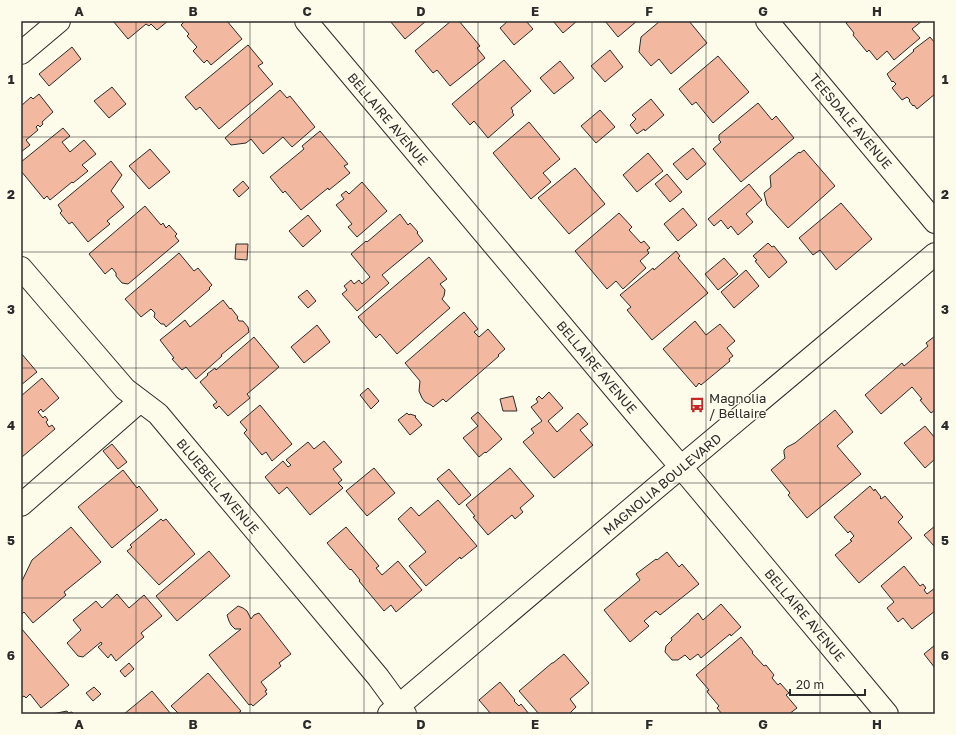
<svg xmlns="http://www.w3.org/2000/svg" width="956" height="735" viewBox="0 0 956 735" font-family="'Golos Text',sans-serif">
  <rect width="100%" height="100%" fill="#fdfbea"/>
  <path fill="#f2b8a0" stroke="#2b2b2b" d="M113,21H168L157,30L151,24L149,26L146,24L128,39Z
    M185,21H227L242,39L211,65L207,60L204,63L193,51L197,47L187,36L189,34L181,25Z
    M390,21H426L405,39Z
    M451,21H459L480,46L477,48L485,58L450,86L437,70L433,73L415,51Z
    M508,21H526L533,29L514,45L500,28Z
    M553,21H577L563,33Z
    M605,21H637L618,37Z
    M660,21H689L707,43L671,74L659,59L651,66L639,52L641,37Z
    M849,21H922L912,29L920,38L894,60L887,51L877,60L869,50L867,52L853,35L854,33L846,23Z
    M930,37L935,43V94L917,109L914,105L913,106L909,101L910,100L907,97L902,100L892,88L896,84L893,81L892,82L887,74L914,51L913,50Z
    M248,45L263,63L258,66L273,84L219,129L200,107L196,110L185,97Z
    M72,47L81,59L49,86L39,74Z
    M610,50L623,67L605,82L591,66Z
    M718,56L749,92L713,123L696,102L692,105L679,89Z
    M504,60L531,91L511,108L513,111L512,112L514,115L488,138L474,121L470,125L452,104Z
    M560,61L574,78L554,94L540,78Z
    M112,87L126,104L109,118L94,101Z
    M280,90L287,98L290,96L315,127L292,147L283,137L263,154L251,139L246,143L231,145L225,138Z
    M39,94L53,112L42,122L43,124L40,127L38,125L36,127L38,130L26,140L30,145L21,152V106L31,97L33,99Z
    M651,99L664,115L645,131L644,129L637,134L630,125L636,119L632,115Z
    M758,103L772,120L776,116L794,138L741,182L713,149L721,142L719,140V135Z
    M600,110L615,127L596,143L581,126Z
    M529,122L560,159L543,173L551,182L531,199L493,153Z
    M63,128L70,136L62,142L70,152L84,140L96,154L82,165L88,171L73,183L72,182L50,200L47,196L44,199L21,171V162Z
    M320,131L348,164L344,166L350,173L329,190L328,188L301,210L285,191L283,193L270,177L304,149L302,146Z
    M693,148L706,164L687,180L673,164Z
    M150,149L170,172L149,189L129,166Z
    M804,150L835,186L788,228L767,205L764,193L771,187L770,176L799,152L800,153Z
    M648,153L663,171L637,192L623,175Z
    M111,161L122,175L111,191L124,207L107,221L110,224L88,242L72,222L69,224L60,213L62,211L58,205Z
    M575,168L605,204L569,234L538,198Z
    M667,174L682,192L670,202L655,184Z
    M243,181L249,188L239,197L233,190Z
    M362,182L387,211L357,237L348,227L352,224L336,205L344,199L341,195L346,191L349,194Z
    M749,184L762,200L746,214L753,222L738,235L731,226L728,229L721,220L714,226L708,219Z
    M841,203L872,239L836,270L820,250L813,255L799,238Z
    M145,206L161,225L163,223L166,228L169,225L177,234L175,236L179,241L128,284L122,283L116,276V273L112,268L105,274L89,254Z
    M683,208L697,225L678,241L664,224Z
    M619,213L632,227L629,230L641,243L644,241L650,248L647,250L649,253L640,261L646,268L623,289L616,281L607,289L575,251Z
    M400,214L408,225L410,223L418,232L417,233L423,241L382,275L389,283L357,311L342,294L347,290L344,286L351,280L354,284L359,280L362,284L370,277L351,254L366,241L367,242Z
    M308,215L321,231L303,247L289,231Z
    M768,243L772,247L774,246L787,262L769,278L755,261L757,260L753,256Z
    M236,244H248L247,260L235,259Z
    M676,251L680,256L678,258L708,293L652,340L627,310L631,307L620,295L653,268L654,270Z
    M179,253L194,271L198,268L212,285L209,288L210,289L166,327L164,324H161L154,317L155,313L151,309L141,317L125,299Z
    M429,257L447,279L440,284L445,290L444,296L442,299L450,308L397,354L380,334L376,338L358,317Z
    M724,258L738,274L718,290L705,274Z
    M746,270L759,286L734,308L721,292Z
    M307,290L316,301L308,308L298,297Z
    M223,300L230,309L231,308L238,317L237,318L239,321H243L248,327L249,332L221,355L222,356L196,379L186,367L182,370L172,359L174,358L160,340L185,320L190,327Z
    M464,312L478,329L474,332L479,337L488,329L505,349L498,355L499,356L446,402L443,399L433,407L431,405L425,402L422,398L419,391L420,381L405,363Z
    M695,321L706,335L720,324L735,341L727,348L733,356L729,359L730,361L701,385L699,383L696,387L663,349Z
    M317,325L330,342L304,363L291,347Z
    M935,336V410L931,413L920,400L922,399L912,387L881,414L865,395L902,363L904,366L928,346L926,343Z
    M254,337L279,367L247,394L250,398L228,416L219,406L216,409L213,405L217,402L200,382L208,375L207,374L215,368L216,370Z
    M21,353L37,372L21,385Z
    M42,378L59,398L43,412L41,409L38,412L43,418L45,416L48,420L46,422L49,427L52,425L55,429L22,457L21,456V396Z
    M368,388L379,401L371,409L360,395Z
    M549,392L563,408L548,421L557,432L578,413L588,424L580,430L593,445L554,478L523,442L534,433L531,429L542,421L531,407L538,402L536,399L539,396L542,399Z
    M513,396L517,411H503L500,399Z
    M260,405L292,444L272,461L266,452L262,455L244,433L247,430L240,422Z
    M835,410L853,432L837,446L861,474L807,518L788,495L790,493L771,470L785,458L784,453V450L787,447L795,443Z
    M478,412L502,439L486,453L485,452L479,457L463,438L478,426L471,418Z
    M407,413L409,415L410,414L416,416L415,417L422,425L410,435L398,420Z
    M925,426L935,438V459L925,468L904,443Z
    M324,441L342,462L333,469L342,480L338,483L343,488L310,515L287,487L279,494L265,477L283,461L288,467L291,465L286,460L308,442L314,449Z
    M112,444L127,462L118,469L103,451Z
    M374,468L395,493L367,516L346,491Z
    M510,468L534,496L520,508L523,512L515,519L512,515L488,535L473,517L475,516L466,505Z
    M449,469L471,495L459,505L437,479Z
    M123,470L137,488L139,486L158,510L112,548L78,507Z
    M870,486L874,491L875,489L881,497L880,498L881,499L885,496L903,517L898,522L912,538L859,583L835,555L852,541L850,540L854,536L850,531L848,533L834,517Z
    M438,500L477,546L461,559L460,557L426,586L409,566L426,552L398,519L411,507L419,516Z
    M161,519L163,521L166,519L195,554L159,585L127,551L132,547L130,545Z
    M935,526V547L924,535Z
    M71,527L101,562L64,592L66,595L33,623L24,612L21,615V583L32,560Z
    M346,527L379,566L376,568L382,575L398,561L422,590L396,612L391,605L384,611L359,581L360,580L351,569L350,570L327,543Z
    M209,551L230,576L177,621L156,596Z
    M667,552L679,567L682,564L699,584L660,615L656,611L644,621L649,626L630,642L604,610L640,580L636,574L656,559L657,560Z
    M904,566L920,586L923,584L926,588L924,590L927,594L935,588V611L912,629L903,618L898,622L887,608L894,602L881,586Z
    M117,594L129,608L144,595L162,616L141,633L144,637L116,661L111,654L108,658L98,647L102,644L101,642L83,657L78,656L67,643L81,630L73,620L96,601L102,608Z
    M721,604L741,627L731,636L730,634L701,658L698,654L690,660L685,655L678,660H672L665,652L666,646L672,640L671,638L690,621V620L698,613L703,620Z
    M238,606L243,608L247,611L251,619L254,615L259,613L291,654L279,663L281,666L261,682L267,690L265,691L267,694L253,706L251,704L249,705L209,655L241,629H235L231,625L229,621L227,615Z
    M21,628L69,685L41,708L30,694L26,698L24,696L21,698Z
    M741,637L753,652L752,653L764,666L766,665L774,675L772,678L778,685L780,683L789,693L786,695L797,708L789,714H722L717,708L719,706L708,693L707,691L709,690L696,675Z
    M935,645V668L924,654Z
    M564,654L589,683L570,699L576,707L569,714H539L519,691L552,663H553Z
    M129,663L134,669L125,677L120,671Z
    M208,673L241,711L237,714H179L171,706Z
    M500,682L515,700L514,701L519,706L521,704L529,714H490H491L479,700Z
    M94,687L101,694L93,701L86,693Z
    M152,691L171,714H124Z
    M67,711L68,713L72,712L74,714H52Z"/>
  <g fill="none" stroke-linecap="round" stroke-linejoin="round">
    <defs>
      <path id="street" d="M767,21L935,222
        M21,53L59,21
        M21,268L125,389L158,414L378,677L405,714
        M21,505L140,401"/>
      <path id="secondary" d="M306,21L652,433L681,467L887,714
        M389,714L657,487L935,254"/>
    </defs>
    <use href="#street" stroke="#2b2b2b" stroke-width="24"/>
    <use href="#secondary" stroke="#2b2b2b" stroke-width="24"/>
    <use href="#street" stroke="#fdfbea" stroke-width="22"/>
    <use href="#secondary" stroke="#fdfbea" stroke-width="22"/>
  </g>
  <path fill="none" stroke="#2b2b2b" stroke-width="1" stroke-opacity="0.55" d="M136,21V714M250,21V714M364,21V714M478,21V714M592,21V714M706,21V714M820,21V714M21,137H935M21,252H935M21,368H935M21,483H935M21,598H935"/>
  <defs>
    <symbol id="bus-bare" viewBox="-9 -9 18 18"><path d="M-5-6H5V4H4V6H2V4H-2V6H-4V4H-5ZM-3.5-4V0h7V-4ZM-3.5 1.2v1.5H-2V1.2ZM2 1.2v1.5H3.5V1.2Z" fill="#c62828" stroke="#fdfbea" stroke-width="2.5" paint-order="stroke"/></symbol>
  </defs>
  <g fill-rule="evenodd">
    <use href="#bus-bare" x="686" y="394" width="22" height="22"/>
  </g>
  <g text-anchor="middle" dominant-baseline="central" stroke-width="3" stroke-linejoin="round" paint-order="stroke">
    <g font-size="13" fill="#2b2b2b" stroke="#fdfbea">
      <text transform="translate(388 119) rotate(50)">BELLAIRE AVENUE</text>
      <text transform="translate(851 121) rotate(50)">TEESDALE AVENUE</text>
      <text transform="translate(597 367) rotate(50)">BELLAIRE AVENUE</text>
      <text transform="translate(662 484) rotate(-40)">MAGNOLIA BOULEVARD</text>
      <text transform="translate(218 486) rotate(50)">BLUEBELL AVENUE</text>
      <text transform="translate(805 615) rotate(50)">BELLAIRE AVENUE</text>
    </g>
    <g font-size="13" fill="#2b2b2b" stroke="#fdfbea" text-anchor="start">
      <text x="709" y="398">Magnolia<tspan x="709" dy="15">/ Bellaire</tspan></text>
    </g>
  </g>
  <rect width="956" height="735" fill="none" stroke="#fdfbea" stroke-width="44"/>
  <path d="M790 689v6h75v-6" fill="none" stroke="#2b2b2b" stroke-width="2"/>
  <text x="796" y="689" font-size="12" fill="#2b2b2b" stroke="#fdfbea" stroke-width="3" paint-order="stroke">20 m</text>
  <rect x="22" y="22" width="912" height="691" fill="none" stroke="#2b2b2b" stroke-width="1.5"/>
  <g font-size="13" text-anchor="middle" font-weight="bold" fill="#2b2b2b">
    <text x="79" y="16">A</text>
    <text x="193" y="16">B</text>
    <text x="307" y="16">C</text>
    <text x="421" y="16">D</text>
    <text x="535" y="16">E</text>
    <text x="649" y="16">F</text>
    <text x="763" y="16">G</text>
    <text x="877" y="16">H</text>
    <text x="11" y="84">1</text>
    <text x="945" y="84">1</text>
    <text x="11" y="199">2</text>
    <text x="945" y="199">2</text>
    <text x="11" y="314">3</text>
    <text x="945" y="314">3</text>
    <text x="11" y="430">4</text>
    <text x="945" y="430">4</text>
    <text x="11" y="545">5</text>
    <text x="945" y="545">5</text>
    <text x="11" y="660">6</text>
    <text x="945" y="660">6</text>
    <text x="79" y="729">A</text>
    <text x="193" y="729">B</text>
    <text x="307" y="729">C</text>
    <text x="421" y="729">D</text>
    <text x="535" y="729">E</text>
    <text x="649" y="729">F</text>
    <text x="763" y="729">G</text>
    <text x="877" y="729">H</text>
  </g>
</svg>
